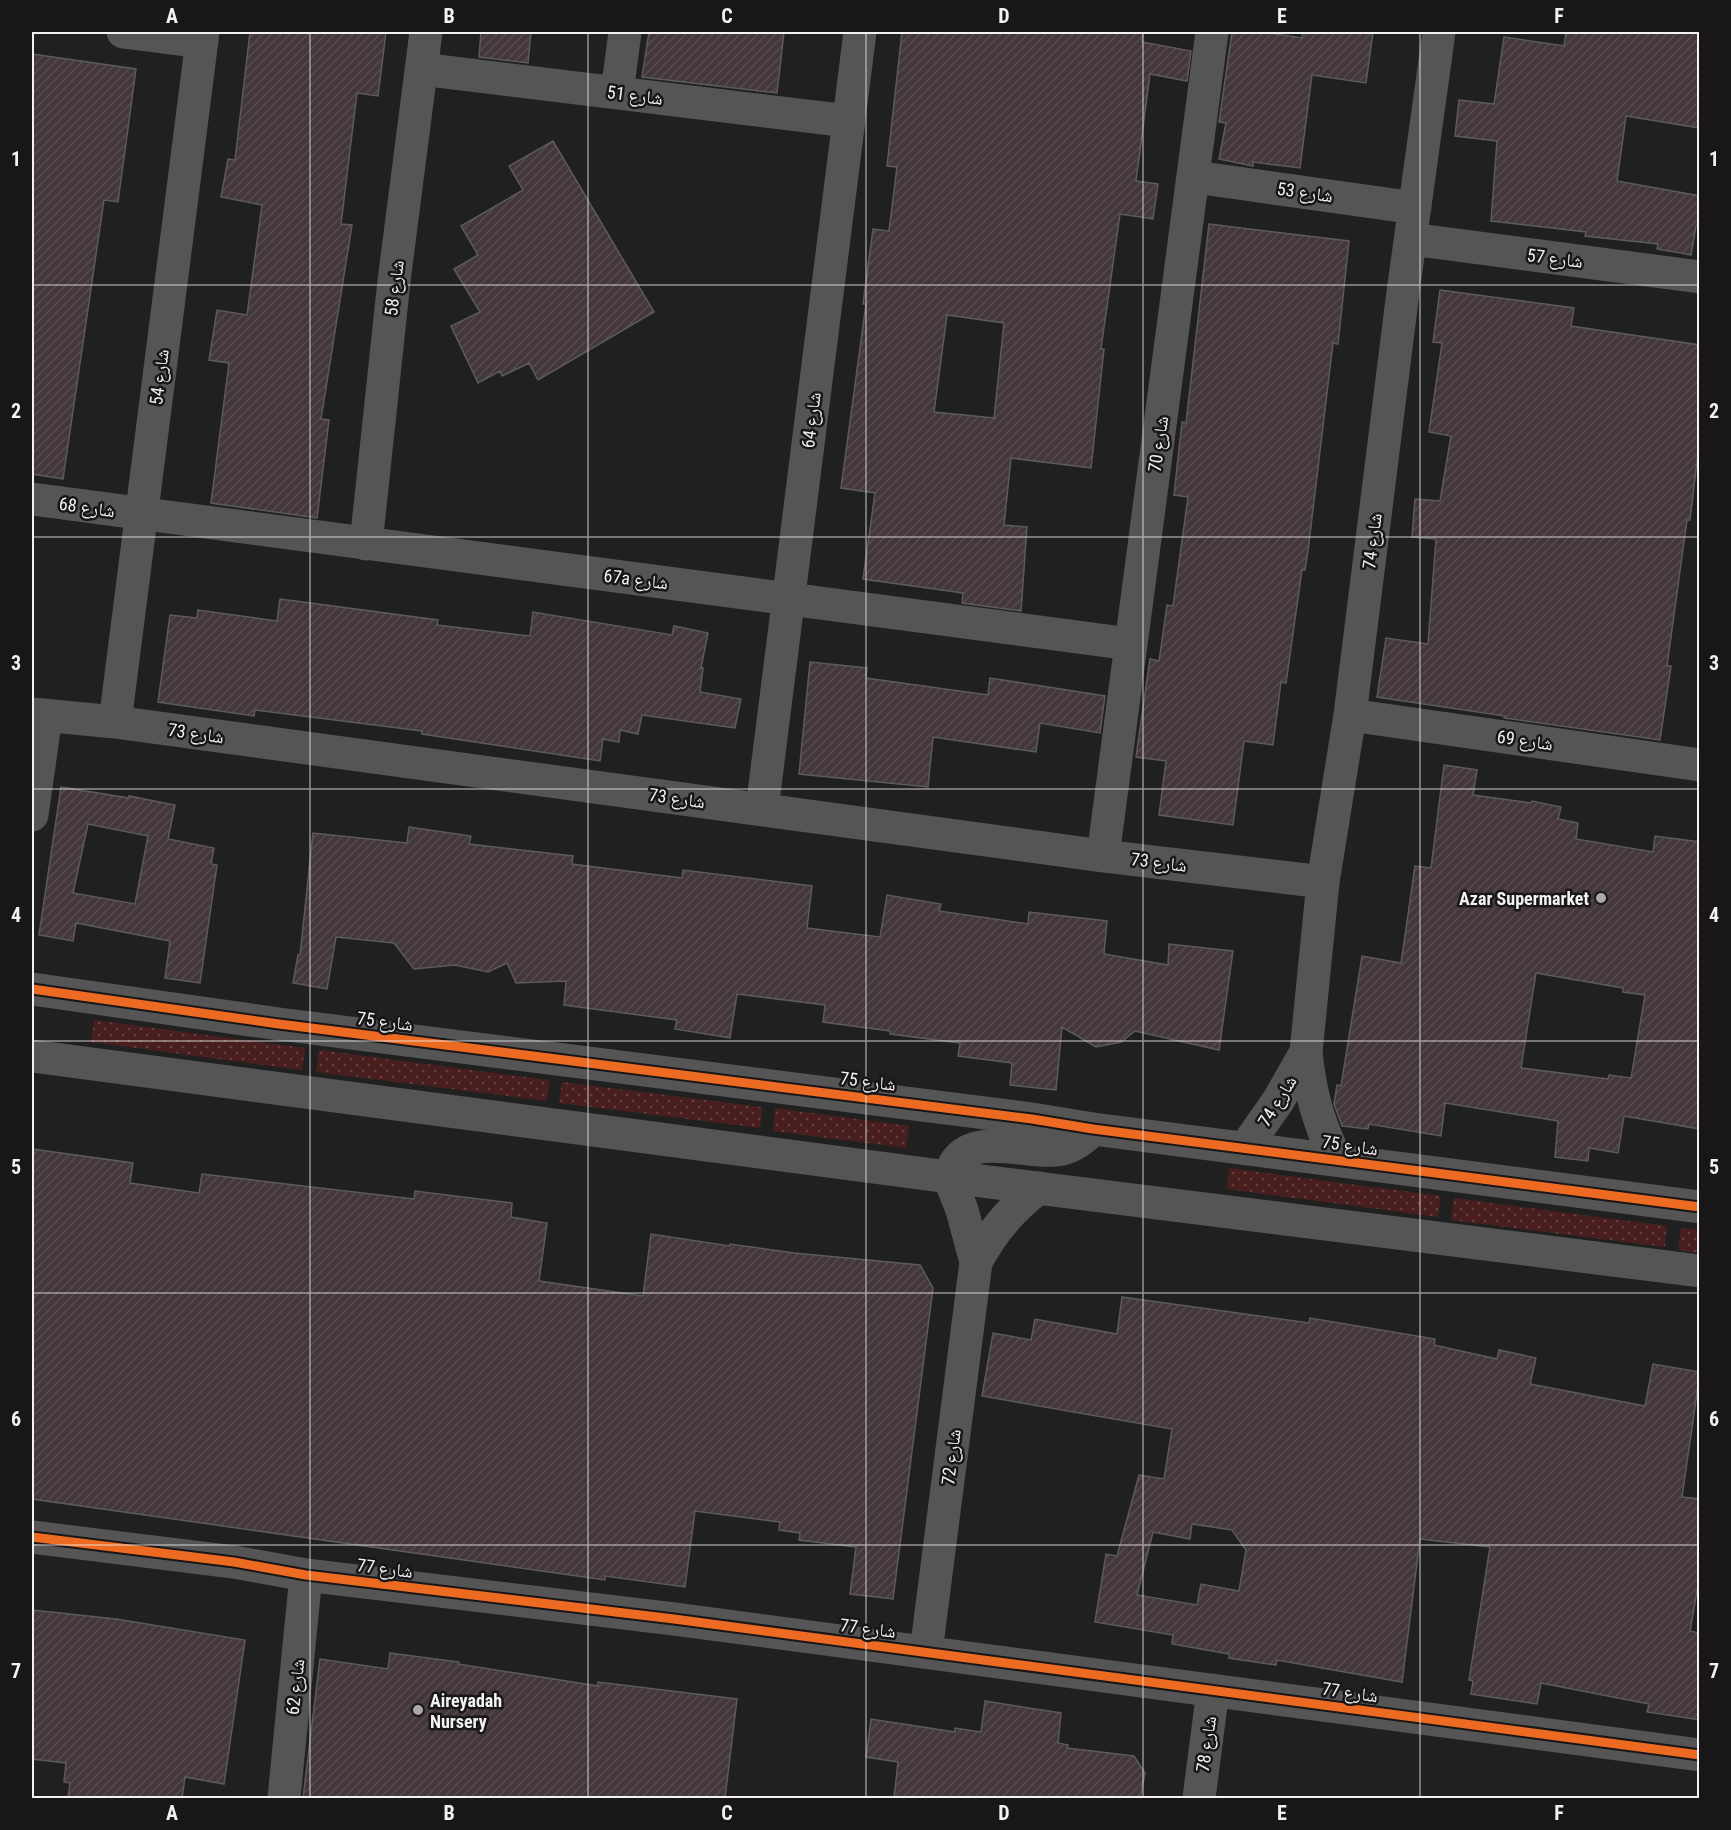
<svg xmlns="http://www.w3.org/2000/svg" width="1731" height="1830" viewBox="0 0 1731 1830" font-family="'Roboto Condensed','Noto Naskh Arabic',sans-serif">
  <defs>
    <pattern id="grass-dots" width="8" height="8" patternUnits="userSpaceOnUse" patternTransform="scale(1.5)"><rect width="8" height="8" fill="#481f1e"/><path d="M2 2h.1M6 6h.1" fill="none" stroke="#63403f" stroke-width="1.8" stroke-linecap="round"/></pattern>
    <pattern id="building-hatch" width="6" height="6" patternUnits="userSpaceOnUse" patternTransform="scale(1.5)"><rect width="6" height="6" fill="#43373b"/><path d="M-1 1l2-2M0 6l6-6M5 7l2-2" fill="none" stroke="#554b4e"/></pattern>
  </defs>
  <rect width="100%" height="100%" fill="#212021"/>
  <path fill="url(#grass-dots)" d="M94,1020L305,1048L302,1070L91,1042Z
    M319,1050L549,1080L547,1101L316,1072Z
    M562,1082L762,1107L760,1128L559,1103Z
    M775,1108L909,1126L906,1148L773,1131Z
    M1229,1168L1441,1196L1438,1217L1227,1189Z
    M1454,1198L1667,1226L1665,1247L1451,1220Z
    M1681,1228L1699,1230V1253L1678,1250Z"/>
  <path fill="url(#building-hatch)" stroke="#5c5b5b" stroke-width="1.5" fill-rule="evenodd" d="M250,32H386L378,96L357,93L341,224L352,225L321,419L329,420L317,518L211,503L229,363L209,360L217,310L247,315L262,205L221,197L228,159L235,160Z
    M481,32H531L528,63L479,57Z
    M649,32H784L777,93L642,77Z
    M902,32H1143L1142,42L1191,51L1187,81L1150,74L1136,181L1158,184L1153,219L1120,214L1101,349H1104L1091,468L1011,458L1004,525L1027,527L1021,611L962,603L963,593L863,579L875,493L841,488L866,304H863L873,229L889,231L897,167L887,166ZM947,315L1004,323L994,418L934,412Z
    M1232,32H1264L1302,38L1303,32H1373L1366,83L1312,75L1300,168L1253,162V166L1219,159L1226,123L1219,122Z
    M1566,32H1700V128L1626,116L1617,181L1700,196V226H1696L1691,255L1657,249L1658,244L1585,236L1586,232L1491,221L1497,141L1455,136L1459,100L1494,104L1504,37L1564,46Z
    M32,54L136,69L118,202L104,200L63,479L32,474Z
    M553,141L654,312L538,380L529,363L502,376L500,371L478,383L451,326L480,312L454,269L478,255L461,226L523,190L509,166Z
    M1209,224L1349,241L1338,344L1333,343L1308,551L1305,570H1302L1286,683L1281,682L1273,745L1244,741L1233,825L1159,815L1166,761L1136,757L1150,659L1159,661L1167,605L1173,606L1188,497L1174,495L1182,422L1186,423Z
    M1440,290L1574,308L1571,326L1700,345V436L1690,520H1687L1667,666H1671L1660,740L1504,718L1505,716L1377,697L1386,638L1428,644L1436,539L1412,537L1415,499L1440,501L1451,436L1429,432L1442,343L1433,342Z
    M280,599L438,620L437,625L530,636L533,612L672,635L674,626L708,633L701,668H703L700,692L741,699L735,728L642,715L638,734L620,730L619,742L603,739L600,761L422,734V731L255,710L254,716L158,702L170,615L197,618L198,610L277,621Z
    M810,662L867,668L866,678L988,695L990,678L1105,696L1100,733L1040,723L1036,752L933,737L928,787L799,774Z
    M1444,765L1477,770L1473,795L1531,803L1532,801L1561,807L1558,819L1578,823L1576,839L1653,852L1655,836L1700,842V1129L1624,1116L1618,1153L1589,1148L1588,1161L1555,1157L1558,1121L1445,1103L1441,1136L1369,1124L1368,1129L1342,1126L1334,1104L1337,1085L1341,1086L1362,956L1401,963L1415,866L1431,868ZM1536,973L1623,988V992L1645,995L1631,1078L1609,1075L1608,1079L1521,1068Z
    M61,787L129,798V796L175,805L168,839L214,848L211,864L217,865L200,983L165,978L170,941L76,923L73,941L39,935ZM88,824L148,836L135,904L73,893Z
    M409,827L471,836L469,844L573,856L572,864L682,878L683,870L812,886L807,928L880,937L887,895L941,904L939,911L1028,924L1029,912L1107,921L1104,954L1168,965L1169,944L1233,951L1219,1050L1135,1031L1121,1042L1096,1047L1062,1027L1056,1090L1010,1085L1012,1063L958,1056L960,1043L890,1034V1031L823,1022L825,1005L737,994L730,1038L675,1029L677,1020L564,1005L566,981L516,983L507,963L488,972L455,965L414,969L394,943L336,937L327,989L293,983L298,955H300L313,833L407,843Z
    M32,1149L133,1163L130,1183L199,1193L202,1174L414,1199L415,1191L512,1203L511,1217L547,1223L539,1281L643,1296L651,1234L730,1246V1244L794,1253L920,1265L933,1288L893,1599L850,1594L856,1547L799,1540L800,1533L779,1530L780,1522L695,1511L685,1587L605,1576V1580L32,1499Z
    M1122,1297L1309,1323L1310,1318L1435,1339L1434,1345L1497,1359L1499,1350L1536,1358L1530,1384L1645,1406L1653,1364L1700,1372L1682,1497L1700,1499V1574L1690,1631L1700,1633V1720L1647,1712L1649,1704L1541,1683L1537,1704L1471,1694L1473,1681L1469,1680L1490,1547L1420,1539L1402,1682L1277,1660L1276,1665L1229,1658V1654L1172,1644L1173,1635L1095,1622L1106,1554L1117,1556L1139,1475L1164,1479L1172,1429L982,1396L993,1333L1031,1340L1035,1319L1117,1334ZM1192,1524L1232,1530L1246,1550L1239,1591L1201,1584L1197,1605L1137,1595L1153,1532L1190,1539Z
    M32,1610L116,1619L245,1640L224,1784L185,1777L182,1798H68L70,1783L64,1782L66,1763L32,1759Z
    M390,1653L459,1662L458,1664L598,1686V1682L737,1699L725,1798H303L320,1659L388,1669Z
    M985,1701L1061,1713L1058,1743L1068,1745L1067,1748L1134,1756L1145,1773L1140,1798H894L898,1762L866,1757L871,1719L955,1732V1728L981,1732Z"/>
  <g fill="none" stroke-linecap="round" stroke-linejoin="round">
    <path stroke="#565556" stroke-width="33" d="M123,32L202,42
      M421,69L848,121
      M617,93L625,32
      M1195,177L1415,208
      M1411,239L1700,277
      M32,499L1130,644
      M366,544L394,281L426,32
      M32,714L115,722L1103,856L1323,882
      M1350,715L1700,765
      M115,722L203,32
      M762,809L860,32
      M32,815L46,716
      M1103,856L1212,32
      M1245,1148L1278,1101L1306,1052
      M1336,1159C1318,1122 1310,1092 1306,1052L1323,882L1350,715L1403,292L1439,32
      M976,1262C992,1232 1011,1208 1039,1188
      M32,1537L234,1562L306,1575L674,1619L1700,1755
      M926,1652L976,1262L962,1210L949,1177
      M284,1798L306,1575
      M1199,1798L1213,1690"/>
    <path stroke="#565556" stroke-width="33" d="M32,989L279,1024L1032,1119L1093,1129L1700,1207
      M32,1056L949,1177L1700,1271
      M949,1177C964,1124 1024,1157 1062,1149C1075,1146 1084,1138 1093,1129"/>
    <defs>
      <path id="cycleway" d="M32,989L279,1024L1032,1119L1093,1129L1700,1207
        M32,1537L234,1562L306,1575L674,1619L1700,1755"/>
    </defs>
    <use href="#cycleway" stroke="#191618" stroke-width="13"/>
    <use href="#cycleway" stroke="#ed6a23" stroke-width="9"/>
  </g>
  <path fill="none" stroke="#f3f1f3" stroke-width="1.5" stroke-opacity="0.55" d="M310,32V1798M588,32V1798M866,32V1798M1143,32V1798M1420,32V1798M32,285H1700M32,537H1700M32,789H1700M32,1041H1700M32,1293H1700M32,1545H1700"/>
  <g fill="#aaa8aa" stroke="#191618" stroke-width="2">
    <circle cx="1601" cy="898" r="6"/>
    <circle cx="418" cy="1710" r="6"/>
  </g>
  <g text-anchor="middle" dominant-baseline="central" stroke-width="5" stroke-linejoin="round" paint-order="stroke">
    <g font-size="18" fill="#f3f1f3" stroke="#191618">
      <text transform="translate(635 95) rotate(7)">شارع 51</text>
      <text transform="translate(1305 192) rotate(8)">شارع 53</text>
      <text transform="translate(1555 258) rotate(7)">شارع 57</text>
      <text transform="translate(394 288) rotate(-83)">شارع 58</text>
      <text transform="translate(159 377) rotate(-83)">شارع 54</text>
      <text transform="translate(811 420) rotate(-83)">شارع 64</text>
      <text transform="translate(1158 444) rotate(-82)">شارع 70</text>
      <text transform="translate(87 507) rotate(8)">شارع 68</text>
      <text transform="translate(1372 541) rotate(-83)">شارع 74</text>
      <text transform="translate(636 579) rotate(7)">67a شارع</text>
      <text transform="translate(196 733) rotate(8)">شارع 73</text>
      <text transform="translate(1525 740) rotate(8)">شارع 69</text>
      <text transform="translate(677 798) rotate(8)">شارع 73</text>
      <text transform="translate(1159 862) rotate(7)">شارع 73</text>
      <text transform="translate(385 1021) rotate(7)">شارع 75</text>
      <text transform="translate(868 1081) rotate(7)">شارع 75</text>
      <text transform="translate(1277 1101) rotate(-58)">شارع 74</text>
      <text transform="translate(1350 1145) rotate(8)">شارع 75</text>
      <text transform="translate(951 1457) rotate(-83)">شارع 72</text>
      <text transform="translate(385 1568) rotate(7)">شارع 77</text>
      <text transform="translate(868 1628) rotate(7)">شارع 77</text>
      <text transform="translate(295 1687) rotate(-84)">شارع 62</text>
      <text transform="translate(1350 1692) rotate(8)">شارع 77</text>
      <text transform="translate(1206 1744) rotate(-82)">شارع 78</text>
    </g>
    <g font-size="18" font-weight="bold" fill="#f3f1f3" stroke="#191618" text-anchor="end">
      <text x="1589" y="898">Azar Supermarket</text>
      <text x="430" y="1700" text-anchor="start">Aireyadah<tspan x="430" dy="21">Nursery</tspan></text>
    </g>
  </g>
  <rect width="1731" height="1830" fill="none" stroke="#191618" stroke-width="66"/>
  <rect x="33" y="33" width="1665" height="1764" fill="none" stroke="#f3f1f3" stroke-width="2"/>
  <g font-size="20" text-anchor="middle" font-weight="bold" fill="#f3f1f3">
    <text x="172" y="23">A</text>
    <text x="449" y="23">B</text>
    <text x="727" y="23">C</text>
    <text x="1004" y="23">D</text>
    <text x="1282" y="23">E</text>
    <text x="1559" y="23">F</text>
    <text x="16" y="166">1</text>
    <text x="1714" y="166">1</text>
    <text x="16" y="418">2</text>
    <text x="1714" y="418">2</text>
    <text x="16" y="670">3</text>
    <text x="1714" y="670">3</text>
    <text x="16" y="922">4</text>
    <text x="1714" y="922">4</text>
    <text x="16" y="1174">5</text>
    <text x="1714" y="1174">5</text>
    <text x="16" y="1426">6</text>
    <text x="1714" y="1426">6</text>
    <text x="16" y="1678">7</text>
    <text x="1714" y="1678">7</text>
    <text x="172" y="1820">A</text>
    <text x="449" y="1820">B</text>
    <text x="727" y="1820">C</text>
    <text x="1004" y="1820">D</text>
    <text x="1282" y="1820">E</text>
    <text x="1559" y="1820">F</text>
  </g>
</svg>
